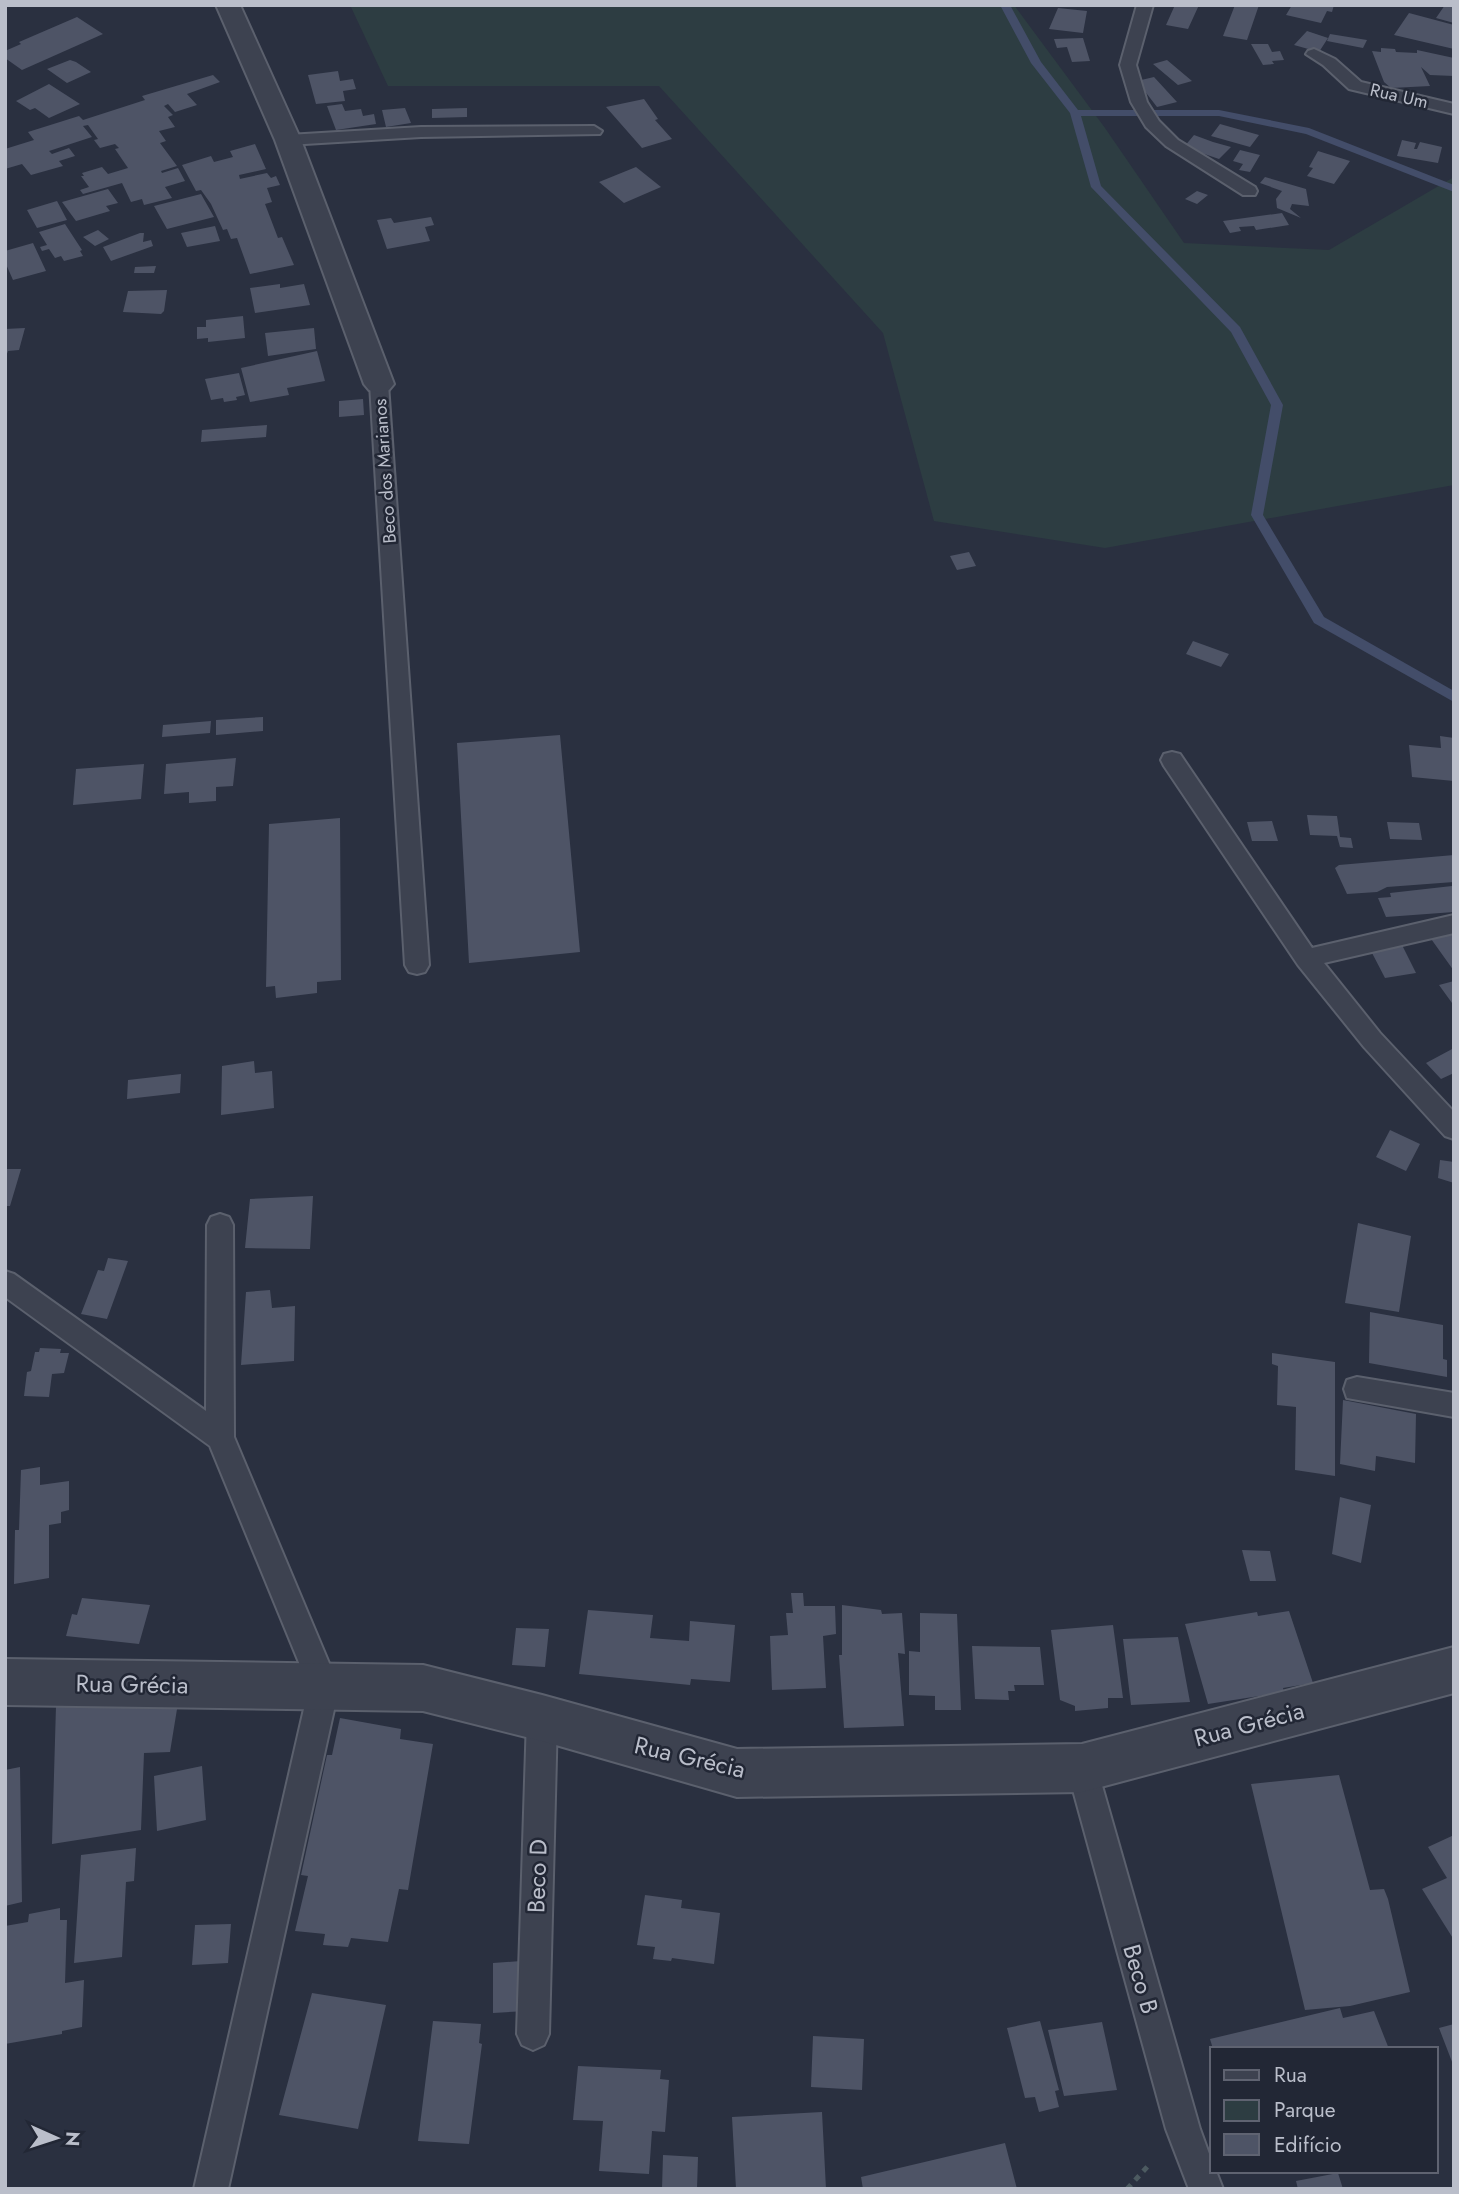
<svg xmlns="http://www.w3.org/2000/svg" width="1459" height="2194" viewBox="0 0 1459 2194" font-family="Jost,sans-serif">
  <rect width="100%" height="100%" fill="#2a3040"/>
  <path fill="#2d3d42" d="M350,5H1014L1105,128L1184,243L1329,250L1454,177V485L1105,548L934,521L883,333L659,86H388Z"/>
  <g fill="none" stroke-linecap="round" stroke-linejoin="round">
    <path fill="#434d69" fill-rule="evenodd" d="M1000,5H1010L1041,62L1078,110H1219L1309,128L1454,185V192L1306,134L1219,116H1081L1101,186L1240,327L1283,405L1263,515L1324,617L1454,691V702L1314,623L1251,515L1271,405L1231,332L1091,187L1070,113L1031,63Z"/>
  </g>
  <path fill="#4e5466" d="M1175,5H1199L1188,29L1166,25Z
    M1235,5H1259L1247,40L1223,36Z
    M1292,5H1334L1332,12L1327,11L1321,23L1286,15Z
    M1445,5H1454V23L1436,18Z
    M1058,8L1087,11L1083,33L1049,29Z
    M1409,13L1454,25V49L1394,35Z
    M77,17L103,34L22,70L5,58V51L21,44L19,42Z
    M1307,31L1328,38L1319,52L1294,45Z
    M1330,34L1367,40L1363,48L1327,41Z
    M1083,38L1090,61L1072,62L1067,47L1057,48L1054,39Z
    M1251,44H1268L1272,52L1280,51L1284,60L1272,61L1274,64L1263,65Z
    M1381,48L1395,49L1396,52L1417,53V50L1454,58V76L1430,75L1421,67L1430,86L1391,88L1384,82L1372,51L1381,52Z
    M70,60L76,62L91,72L67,83L47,69Z
    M1167,60L1192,81L1178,85L1153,64Z
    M338,71L340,81L353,79L356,89L343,91L345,101L316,104L308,75Z
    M213,75L220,82L187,94L197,105L175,112L168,104L164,106L173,115L168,117L175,127L159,131L166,141L160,143L177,166L161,171L162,173L178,168L185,181L165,187L172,198L144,205L142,199L131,202L122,183L83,194L80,190L89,187L81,176H84L82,173L102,167L108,174L128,168L115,149L119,148L115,144L100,148L94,140L98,139L88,125L83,126L92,137L49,151L52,154L69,148L75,156L59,161L63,166L31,175L22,164L5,169V149L34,140L28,132L79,116L83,120L145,100L142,96Z
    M1154,77L1177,102L1157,107L1137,81Z
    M49,84L80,104L49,118L35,108L30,110L16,101Z
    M644,99L658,119L655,120L672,139L642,148L606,107Z
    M342,104L345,111L361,109L363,116L374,114L376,124L336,130L327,106Z
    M405,108L411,123L386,127L382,110Z
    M467,108V117L432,118V109Z
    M1220,124L1259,135L1250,147L1211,136Z
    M1194,135L1213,142L1231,147L1219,159L1184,147Z
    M1402,140L1416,143L1414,149H1417L1420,142L1442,147L1438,163L1397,156Z
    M255,144L266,169L239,175L240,179L235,180L267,173L271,178L276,176L280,185L267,188L272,202L265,204L278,238L282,237L294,265L250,274L237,238L231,239L227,229L223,230L211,204L201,190L196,191L182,165L211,156L214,162L233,157L230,151Z
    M1240,150L1260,155L1250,172L1239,170L1243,164L1233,161Z
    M1318,151L1350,161L1334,184L1307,176L1313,168L1309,167Z
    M636,167L661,187L624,203L599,182Z
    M1265,177L1306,189L1309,206L1292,204L1290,209L1301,218L1277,208L1276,199L1282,191L1260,183Z
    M108,189L118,203L106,206L110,211L76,221L62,202Z
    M1197,191L1208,195L1197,204L1185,199Z
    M201,194L214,217L167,229L154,206Z
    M57,201L67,220L37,228L27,210Z
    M1282,213L1289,225L1256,230L1254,226L1239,227L1241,231L1230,233L1223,221Z
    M431,217L434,225L425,227L430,241L387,249L377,220L391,218L394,223Z
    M65,224L82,250L80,251L83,256L64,261L61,256L55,258L49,249L42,251L40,247L47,245L39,232Z
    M215,226L220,241L187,247L181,233Z
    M98,230L109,239L95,246L83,237Z
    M140,233H144L143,242L151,240L153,246L111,261L103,247Z
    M33,243L46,271L13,280L5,262V251Z
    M156,266L154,273H134L135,267Z
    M280,284V288L304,284L310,305L255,313L250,288Z
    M167,290L164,311L161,314L123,312L128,291Z
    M243,316L245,338L208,342V338L197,339V327H206V320Z
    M25,328L19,350L8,351L5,359V329Z
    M314,328L316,349L268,356L265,333Z
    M317,351L325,381L287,388L289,395L250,402L241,368Z
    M239,373L245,395L236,397L237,400L224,402L223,398L211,400L205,379Z
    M363,399L364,415L339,417V401Z
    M267,425L266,437L201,442L202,430Z
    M969,552L976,566L957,570L950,556Z
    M1193,641L1229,654L1221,667L1186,654Z
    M263,717V731L216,735V720Z
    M211,721L210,733L162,737L163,725Z
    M560,735L580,952L469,963L457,743Z
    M1440,736L1454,738V781L1412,777L1409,745L1441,748Z
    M236,758L233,786L216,787V801L189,803V792L164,794L166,764Z
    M144,764L141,799L73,805L76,769Z
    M1307,815L1337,816L1340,837L1351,838L1353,848L1340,847L1337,836L1310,835Z
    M340,818L341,980L317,982V993L276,998L275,986L266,987L269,824Z
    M1272,821L1278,841H1252L1247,822Z
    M1387,822L1419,823L1422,840L1390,839Z
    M1454,855V882L1387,887L1377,892L1347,894L1335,868L1339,865Z
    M1452,886L1454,912L1386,917L1378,898L1391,897L1390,893Z
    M1454,930V971L1429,936Z
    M1402,945L1416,973L1385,978L1371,951Z
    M1454,981V1002L1452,1003L1439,985Z
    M1454,1048V1073L1441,1079L1426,1063Z
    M254,1061L255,1073L272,1071L274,1108L221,1115L222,1066Z
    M181,1074L180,1093L127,1099L128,1080Z
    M1390,1130L1420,1144L1406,1171L1376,1157Z
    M1440,1160L1454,1162V1183L1438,1178Z
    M5,1169H21L10,1206H5Z
    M313,1196L310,1249L245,1248L250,1199Z
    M1358,1223L1411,1236L1399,1312L1345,1303Z
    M108,1258L128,1261L107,1319L81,1314L98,1270L104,1271Z
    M270,1290L272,1308L295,1306L294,1361L241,1365L246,1292Z
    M1370,1312L1443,1325V1359L1447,1360V1377L1369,1363Z
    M40,1348L61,1349L60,1353H69L64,1373L52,1374L49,1397L24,1396L27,1372L31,1371L35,1352H39Z
    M1272,1353L1335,1362V1476L1295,1470L1296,1407L1277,1405L1278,1366L1272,1364Z
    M1343,1400L1416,1414L1415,1463L1376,1456L1375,1471L1340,1464Z
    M40,1467V1485L69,1481V1510L61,1512V1523L49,1525V1578L14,1584L15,1530H19L21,1470Z
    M1340,1497L1371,1505L1361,1563L1332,1554Z
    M1242,1550L1270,1551L1276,1581H1250Z
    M791,1593H803L804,1606H835L836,1634L823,1636L826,1688L772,1690L770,1636L788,1635L786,1613H793Z
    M82,1598L150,1605L139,1644L66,1636L72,1614L77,1615Z
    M842,1605L881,1610L882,1614L902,1613L905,1654L898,1653L904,1726L844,1728L839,1655H842Z
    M588,1610L653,1615L650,1638L689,1641L690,1621L735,1625L730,1682L691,1679L690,1685L579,1674Z
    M1289,1611L1313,1683L1283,1688L1284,1692L1208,1704L1185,1624L1257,1612L1258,1616Z
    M920,1613L957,1614L961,1710H935V1696L909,1695V1651L920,1652Z
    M1113,1625L1123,1698H1108V1708L1075,1711V1706L1060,1700L1051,1630Z
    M516,1628L549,1629L545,1667L512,1665Z
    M1178,1637L1190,1702L1131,1705L1123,1639Z
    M972,1646L1040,1647L1044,1685H1014L1015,1691H1008L1009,1700L975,1699Z
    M101,1702L178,1703L170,1752L144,1753L141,1830L52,1844L56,1706Z
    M340,1718L401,1729L400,1739L433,1744L408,1890L399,1889L388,1942L351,1938L348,1947L323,1945L325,1934L295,1931L308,1876L301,1875L327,1755H332Z
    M202,1766L206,1820L157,1831L154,1776Z
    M20,1767L22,1902L5,1906V1770Z
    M1339,1775L1370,1890L1384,1889L1388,1899L1410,1992L1350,2006L1305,2010L1251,1784Z
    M1454,1835V1940L1422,1889L1447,1878L1428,1847Z
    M136,1848L134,1881L126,1882L122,1957L74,1963L81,1855Z
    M645,1895L682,1900L681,1908L720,1913L714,1964L672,1958L671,1961L653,1959L655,1947L637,1945Z
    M60,1908V1920H67L65,1983L84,1980L82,2027L62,2031V2034L5,2044V1926L28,1922L29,1914Z
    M231,1924L228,1963L192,1965L195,1925Z
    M521,1961L527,2011L493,2013V1963Z
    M312,1993L386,2005L358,2129L279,2115Z
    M1340,2008L1343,2018L1374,2011L1389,2049H1213L1210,2039Z
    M433,2021L481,2024L479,2043L482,2044L469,2144L418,2141Z
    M1040,2021L1059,2090L1055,2091L1059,2107L1039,2112L1035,2097L1025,2098L1007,2028Z
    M1102,2022L1117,2090L1064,2096L1048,2030Z
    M1454,2024V2067L1439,2028Z
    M813,2036L864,2039L862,2090L811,2087Z
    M578,2066L661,2070L660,2079L669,2080L665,2132L652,2131L649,2174L599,2171L603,2121L573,2120Z
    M822,2112L826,2189H736L732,2117Z
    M1005,2143L1017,2189H863L861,2177Z
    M663,2155L698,2157L697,2189H662Z
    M1338,2173L1343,2189H1298L1296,2181Z"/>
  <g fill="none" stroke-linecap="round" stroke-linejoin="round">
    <defs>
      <path id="lane" d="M1137,5H1153L1136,65L1147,102L1159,121L1178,140L1255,187L1257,191L1255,195H1243L1166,146L1146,127L1131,102L1120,65Z
        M1314,49L1335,59L1361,82L1454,104V114L1349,89L1323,65L1306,54L1308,51Z
        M594,126L602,131L600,134L421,137L288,145L280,140L288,135L421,127Z
        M379,378L388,384L429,965L425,972L417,974L409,972L405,965L370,384Z
        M1172,752L1180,754L1312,948L1454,915V933L1324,963L1380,1033L1454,1112V1139L1445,1136L1364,1047L1298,965L1164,766L1161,760L1164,754Z
        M220,1214L229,1217L233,1225L234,1437L339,1687L228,2189H194L309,1687L210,1446L5,1297V1271L14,1274L206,1411L207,1225L211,1217Z
        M1357,1377L1454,1393V1417L1347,1398L1344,1389L1347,1380Z
        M542,1703L553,1707L557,1718L549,2034L544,2045L533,2050L522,2045L517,2034L527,1718L531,1707Z
        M1082,1753L1093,1757L1097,1768L1200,2129L1212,2162V2171H1216L1223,2189H1189L1166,2129L1067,1768L1071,1757Z"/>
      <path id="street" d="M216,5H240L301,140L394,384L389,390L379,393L369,390L364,384L275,140Z
        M1454,1647V1693L1082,1792L737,1797L542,1741L423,1711L5,1705V1659L423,1665L542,1695L737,1749L1082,1744Z"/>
    </defs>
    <use href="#lane" stroke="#5b606d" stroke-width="4"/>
    <use href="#street" stroke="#5b606d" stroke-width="4"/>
    <path stroke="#4c5a60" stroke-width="5" stroke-dasharray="6 6" stroke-linecap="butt" d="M1127,2189L1148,2166"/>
    <use href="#lane" fill="#3d4250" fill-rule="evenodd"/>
    <use href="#street" fill="#3d4250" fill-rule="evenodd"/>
  </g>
  <g text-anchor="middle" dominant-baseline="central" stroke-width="5" stroke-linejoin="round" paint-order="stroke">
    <g font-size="18" fill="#babeca" stroke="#222735">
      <text transform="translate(1399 96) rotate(13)">Rua Um</text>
      <text transform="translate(385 471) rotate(-94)">Beco dos Marianos</text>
    </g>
    <g font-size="24" fill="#babeca" stroke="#222735">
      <text transform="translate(132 1684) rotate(1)">Rua Grécia</text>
      <text transform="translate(1249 1724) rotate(-15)">Rua Grécia</text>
      <text transform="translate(690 1757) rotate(13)">Rua Grécia</text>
      <text transform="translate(537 1876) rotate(-88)">Beco D</text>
      <text transform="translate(1141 1979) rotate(74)">Beco B</text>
    </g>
  </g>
  <rect width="1459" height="2194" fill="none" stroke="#babeca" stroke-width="14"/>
  <rect x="1210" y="2047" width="228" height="126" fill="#222735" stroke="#5f6371" stroke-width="2"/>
  <rect x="1224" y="2070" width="35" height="10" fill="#3d4250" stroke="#5f6371" stroke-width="2"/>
  <text x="1274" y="2082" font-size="21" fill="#babeca">Rua</text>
  <rect x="1224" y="2100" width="35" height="21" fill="#2d3d42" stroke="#5f6371" stroke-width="2"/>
  <text x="1274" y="2117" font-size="21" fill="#babeca">Parque</text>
  <rect x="1224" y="2134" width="35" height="21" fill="#4e5466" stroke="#5f6371" stroke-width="2"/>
  <text x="1274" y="2152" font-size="21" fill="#babeca">Edifício</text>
  <g transform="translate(56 2138) rotate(93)" stroke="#222735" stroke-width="5" paint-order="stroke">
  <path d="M0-5L12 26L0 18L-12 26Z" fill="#babeca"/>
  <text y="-10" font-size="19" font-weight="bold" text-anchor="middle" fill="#babeca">N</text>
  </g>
</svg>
